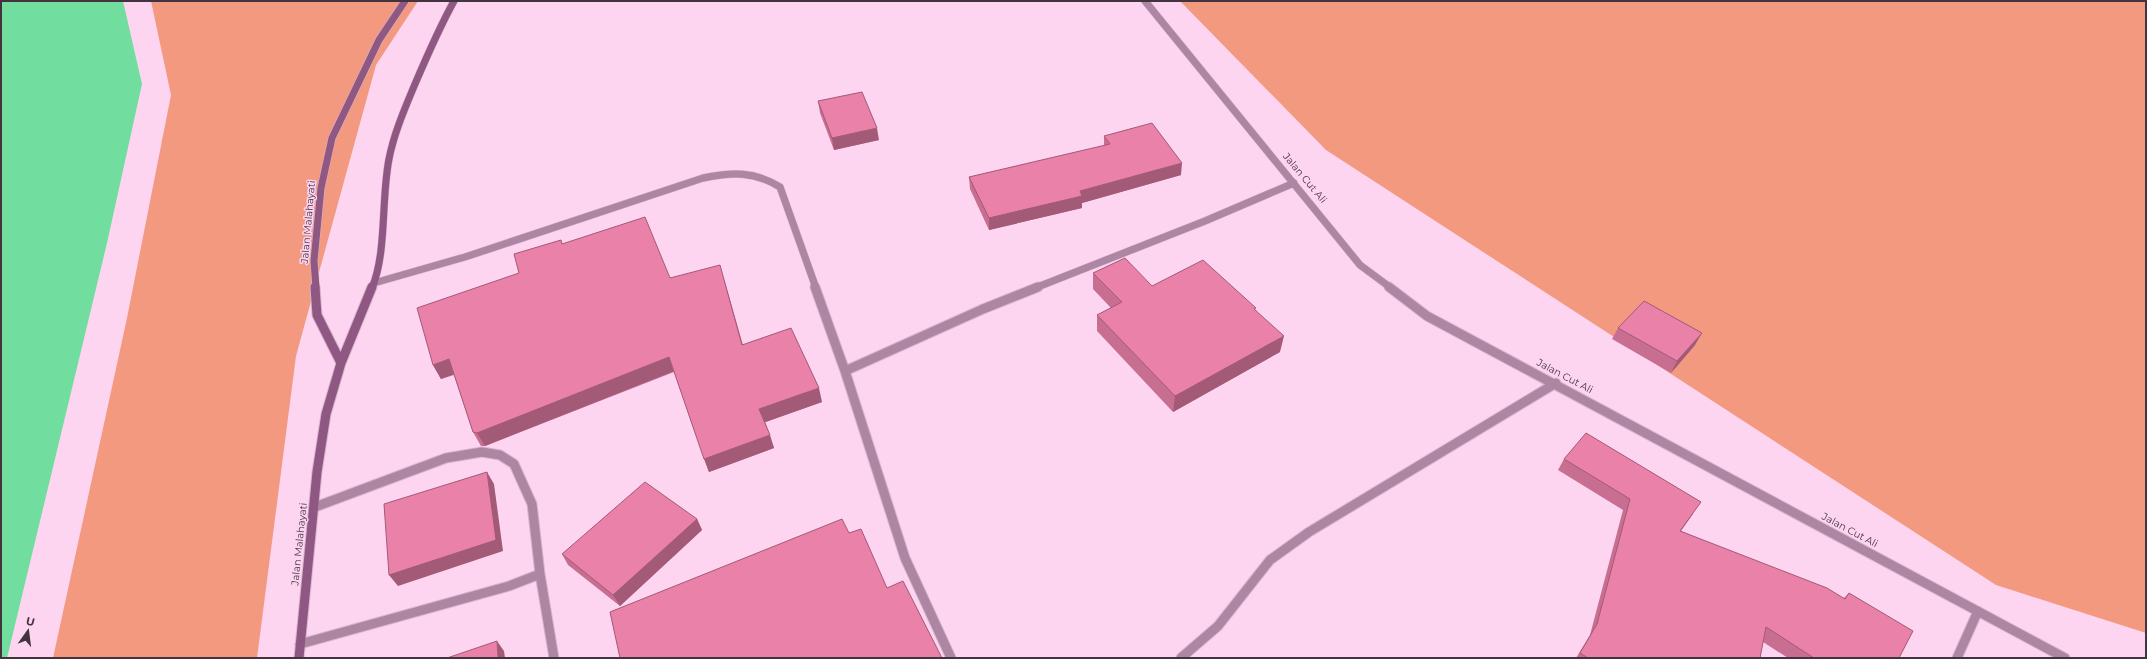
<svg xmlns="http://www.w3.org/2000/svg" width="2147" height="659" viewBox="0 0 2147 659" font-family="Montserrat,sans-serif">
  <rect width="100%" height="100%" fill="#fdd5f1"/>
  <path fill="#f29980" d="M151,1H418L376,65L296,356L257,658H53L127,318L171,95Z
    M1180,1H2146V633L1996,585L1326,150Z"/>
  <path fill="#71dd9f" d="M1,1H123L142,84L107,243L7,658H1Z"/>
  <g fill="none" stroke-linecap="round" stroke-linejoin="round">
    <defs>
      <path id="minor-far1" d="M1145,1L1360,265L1391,288
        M374,283L465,257L703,178C732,172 754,171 780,187L816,288
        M1035,288L1205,221L1294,183"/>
      <path id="minor" d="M815,287L845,371L905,558L951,658
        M1389,287L1427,316L2065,658
        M845,371L983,309L1038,287
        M315,507L446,458L482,452L500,455L514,464L532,504L540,574
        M300,644L509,586L540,574L554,658
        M1181,658L1218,626L1270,560L1309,532L1556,383
        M1957,658L1978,611"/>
      <path id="secondary-far1" d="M316,288L314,261L321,188L332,138L379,40L405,1
        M372,288C387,252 381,199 389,159C394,133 405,108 415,84C427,56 439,28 454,1"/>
      <path id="secondary" d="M315,287L317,315L341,363
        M299,658L317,472L326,414L341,363L372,287"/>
    </defs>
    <use href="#minor-far1" stroke="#d8b5cd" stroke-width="8"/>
    <use href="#minor" stroke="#d8b5cd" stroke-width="11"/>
    <use href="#secondary-far1" stroke="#d8b5cd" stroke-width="8"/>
    <use href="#secondary" stroke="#d8b5cd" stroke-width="11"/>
    <use href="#minor-far1" stroke="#ac86a2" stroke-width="7"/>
    <use href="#minor" stroke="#ac86a2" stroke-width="9"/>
    <use href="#secondary-far1" stroke="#8f5882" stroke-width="7"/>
    <use href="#secondary" stroke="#8f5882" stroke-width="9"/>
  </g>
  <path fill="#c86f91" d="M818,101L879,140L834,150L820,113Z
    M1104,136L1181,175L1082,203V208L989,230L970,189L969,177L1104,146Z
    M561,240L562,244L670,278L724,279L743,345L822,402L765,422L774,448L709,472L674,372L485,446H481L473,432L454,375L441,379L433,365L519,273Z
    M1093,273L1152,286L1256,310L1280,352L1173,412L1097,331V315L1111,308L1093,289Z
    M1618,328L1695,345L1671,373L1612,339Z
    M1564,459L1693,514L1681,531L1844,598L1849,593L1899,658H1788L1763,642L1760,658H1576L1590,635L1623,510L1558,470Z
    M697,519L702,530L620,606L568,565L562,554Z"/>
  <path fill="#a35a76" d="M877,128L879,140L834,150L832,138Z
    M1182,163L1181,175L1082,203V208L989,230V218L1080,191Z
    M1702,333L1695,345L1671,373L1677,361Z
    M1284,336L1280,352L1173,412L1175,396Z
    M669,357L674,371L485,446L477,433Z
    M449,359L457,373L441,379L433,365Z
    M819,388L822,402L763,423L759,409Z
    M770,435L774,448L709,472L704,459Z
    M487,472L494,484L503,551L398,586L389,575Z
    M697,519L702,530L620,606L613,595Z
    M497,641L504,651L505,658H498Z"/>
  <path fill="#e981a9" stroke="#a35a76" d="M862,92L877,128L832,138L818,101Z
    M1152,123L1182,163L1080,191L1082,196L989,218L969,177L1110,144L1104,136Z
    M645,217L670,278L720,265L742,345L791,328L819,388L759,409L770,435L704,459L669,357L477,433L473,432L449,359L433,365L417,308L519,273L514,254L561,240L562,244Z
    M1125,258L1152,286L1203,260L1256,308L1254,309L1284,336L1175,396L1097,315L1122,302L1093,273Z
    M1644,301L1702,333L1677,361L1618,328Z
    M1586,433L1701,502L1680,531L1827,588L1845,599L1849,593L1913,631L1899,658H1814L1766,627L1760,658H1588L1580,653L1597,624L1630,499L1564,459Z
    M487,472L496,540L389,575L384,504Z
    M645,482L697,519L613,595L562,554Z
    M842,519L849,533L861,529L887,588L903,581L942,658H620L610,612Z
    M497,641L498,658H447Z"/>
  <g text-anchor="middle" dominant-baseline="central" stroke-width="3" stroke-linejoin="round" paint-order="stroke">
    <g font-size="10" fill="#43333e" stroke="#fdd5f1">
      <text transform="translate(1305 178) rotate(50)">Jalan Cut Ali</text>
      <text transform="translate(308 222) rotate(-85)">Jalan Malahayati</text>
      <text transform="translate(1565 376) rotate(28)">Jalan Cut Ali</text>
      <text transform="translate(1850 530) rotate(28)">Jalan Cut Ali</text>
      <text transform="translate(299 544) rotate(-84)">Jalan Malahayati</text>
    </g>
  </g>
  <rect width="2147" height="659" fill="none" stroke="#43333e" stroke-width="4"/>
  <g transform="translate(28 631) rotate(14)" stroke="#fdd5f1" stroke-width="3" paint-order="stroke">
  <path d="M0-3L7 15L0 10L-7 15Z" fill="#43333e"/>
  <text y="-6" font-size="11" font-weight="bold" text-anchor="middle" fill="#43333e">U</text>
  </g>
</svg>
